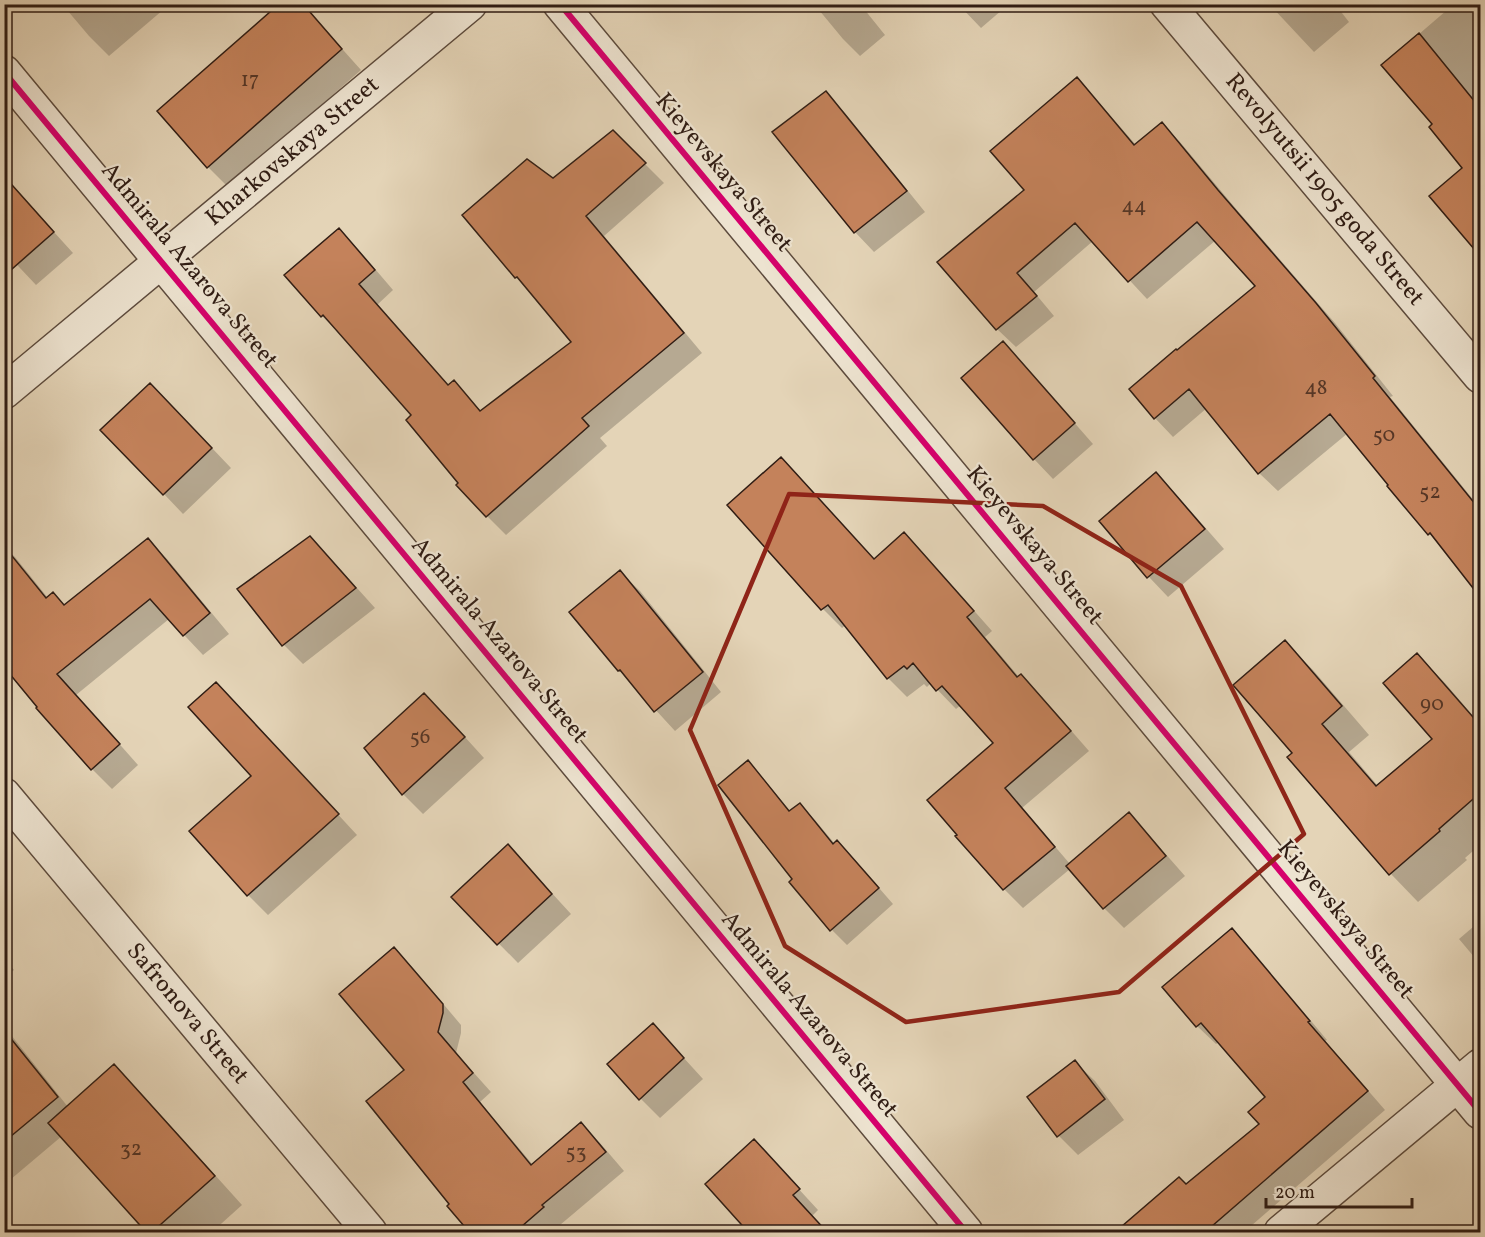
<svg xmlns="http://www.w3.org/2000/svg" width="1485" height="1237" viewBox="0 0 1485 1237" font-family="Vollkorn,serif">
  <rect width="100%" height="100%" fill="#e4d4b7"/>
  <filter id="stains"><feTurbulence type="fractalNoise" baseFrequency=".00333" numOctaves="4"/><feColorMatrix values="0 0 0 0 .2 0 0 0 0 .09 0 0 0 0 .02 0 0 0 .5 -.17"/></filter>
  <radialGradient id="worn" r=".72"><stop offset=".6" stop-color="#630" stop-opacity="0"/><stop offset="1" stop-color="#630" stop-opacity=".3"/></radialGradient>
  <path fill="#0003" d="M62,4H170L109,56L89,36Z
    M192,4H206L199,12Z
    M302,4L361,70L228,187L208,167Z
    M814,4H860L885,35L860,56L843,39Z
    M958,4H1009L981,28Z
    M1269,4H1335L1349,22L1314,52Z
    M1454,4H1470L1474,9L1480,4V251L1467,238L1464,168L1435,125L1383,65Z
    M1077,79L1095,98L1136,145L1162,124L1180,142L1237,210L1335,323L1393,396L1390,397L1480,508V595L1348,433L1278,491L1259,473L1207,408L1173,437L1155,418L1131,389L1257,287L1216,240L1147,299L1093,241L1034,292L1054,316L1016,347L997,329L1026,191Z
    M825,93L845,113L925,212L874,252L855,232Z
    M613,132L664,183L604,236L702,353L600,438L607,446L506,535L487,516L460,483L414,415L341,335L322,316L286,275L338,230L358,249L393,290L377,305L449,386L454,382L482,412L573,343L530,291L517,277L553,180Z
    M4,177L73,253L36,285L4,251Z
    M1022,363L1093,444L1053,479L1034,459Z
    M170,404L231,468L183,514L164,494Z
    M1156,474L1175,493L1224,549L1168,597L1149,577L1101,521Z
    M729,505L875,560L923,553L992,631L985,637L1019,677L1021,676L1040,695L1089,751L1022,808L1070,864L1129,815L1148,834L1185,876L1124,928L1104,908L1070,869L1023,908L1004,889L995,744L961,705L956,709L931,683L927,687L924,684L907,697L888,678L846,625L842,628L823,609Z
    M148,540L167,559L229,634L203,655L169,619L76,695L138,765L112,789L92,769L38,708L4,664V546L15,557L48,598L53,594L65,606Z
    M330,558L375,608L303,664L284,645Z
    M620,572L640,591L721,692L675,731L619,670Z
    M1285,642L1313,670L1369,735L1349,752L1378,786L1434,739L1417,655L1445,683L1480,724V845L1465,858L1467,860L1418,902L1391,874L1289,757L1294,753Z
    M236,704L357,835L268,915L248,895L253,776Z
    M444,714L484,758L423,814L403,794L366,748Z
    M747,762L762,777L791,812L800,805L815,820L835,844L852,857L893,904L847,945L832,930L791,882L795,879Z
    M527,866L571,914L518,963L453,897Z
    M4,910L11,917L4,923Z
    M1480,921V964L1459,939Z
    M1232,930L1250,948L1327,1040L1325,1041L1385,1110L1244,1232H1117L1186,1186L1261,1124L1267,1097L1219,1042L1216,1044L1197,1026L1164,987Z
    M394,949L413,968L461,1025V1033L456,1053L491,1092L480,1102L533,1165L581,1124L600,1143L624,1171L560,1225L562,1227L555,1232H472L451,1204L406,1070Z
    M4,958L14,970L4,977Z
    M4,1026L68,1107L114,1066L142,1094L242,1205L212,1232H149L62,1136L4,1185Z
    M672,1045L703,1079L660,1118L640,1098Z
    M1075,1062L1095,1081L1124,1120L1078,1155L1059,1136Z
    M773,1161L818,1210L812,1216L827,1232H746L749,1230Z"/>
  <path fill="#c4825b" stroke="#301d14" stroke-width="1.5" d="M279,4H303L342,49L207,168L157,111Z
    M1419,33L1480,108V256L1429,196L1462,168L1429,127L1432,124L1381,65Z
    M1077,77L1134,145L1162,122L1218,190L1316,303L1375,376L1373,378L1480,510V597L1430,533L1428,535L1387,486L1388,485L1330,414L1258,474L1189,389L1154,419L1129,389L1176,349L1177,350L1255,286L1197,222L1128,282L1075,223L1017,273L1037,296L996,330L937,262L1024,190L990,151Z
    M826,91L907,191L854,233L772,132Z
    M613,130L646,163L586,216L684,333L582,418L589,426L486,517L456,485L458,483L406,420L411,415L323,315L321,317L284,275L339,228L375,270L359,284L448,385L454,380L480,411L571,342L517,277L515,278L462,215L527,159L553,178Z
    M4,176L54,232L4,276Z
    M1003,341L1075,423L1033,460L961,378Z
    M150,383L212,448L163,495L100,430Z
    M781,457L874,559L904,532L974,611L967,617L1017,677L1021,674L1071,731L1005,788L1055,847L1003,890L955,836L957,835L927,800L993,743L942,686L936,691L913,663L907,669L904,666L887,679L828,605L821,610L727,505Z
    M1156,472L1205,529L1147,578L1099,521Z
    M310,536L356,588L282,646L237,589Z
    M148,538L210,613L183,636L150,599L57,674L120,744L91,770L36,708L37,707L4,667V546L46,598L53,592L64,605Z
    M620,570L703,672L654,712L620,670L618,671L569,612Z
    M1285,640L1342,706L1322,724L1376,786L1432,739L1383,683L1417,653L1480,725V793L1439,829L1440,831L1389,875L1287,757L1292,753L1233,685Z
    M216,682L339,814L247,896L189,831L251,776L188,707Z
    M424,693L465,737L402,795L364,748Z
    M748,760L789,811L800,803L833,844L837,840L879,888L830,931L789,882L792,879L718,785Z
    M1129,812L1166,856L1103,909L1066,866Z
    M508,844L552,894L497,945L451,897Z
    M1232,928L1310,1021L1308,1022L1368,1091L1204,1233H1114L1179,1177L1186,1184L1259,1124L1248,1112L1265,1097L1201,1023L1196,1027L1162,987Z
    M394,947L443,1004V1013L438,1032L473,1073L463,1082L531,1165L581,1122L606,1152L542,1205L544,1207L514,1233H470L447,1206L449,1204L366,1101L404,1070L339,994Z
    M653,1023L684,1058L639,1100L607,1064Z
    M4,1030L58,1097L4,1142Z
    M1075,1060L1105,1099L1057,1137L1027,1097Z
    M114,1064L215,1176L151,1233H147L48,1123Z
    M754,1139L800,1189L793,1195L828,1233H749L705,1184Z"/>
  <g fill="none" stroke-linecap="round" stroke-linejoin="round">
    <defs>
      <path id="street" d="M560,4L1480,1112
        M1167,4L1480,376
        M4,72L966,1232
        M4,392L470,4
        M4,795L370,1232
        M1281,1232L1480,1066"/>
    </defs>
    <use href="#street" stroke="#5d4b3d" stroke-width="36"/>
    <use href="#street" stroke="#ede3d0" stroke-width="33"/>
    <defs>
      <path id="cycleway" d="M560,4L1480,1112
        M4,72L966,1232"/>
    </defs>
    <use href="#cycleway" stroke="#ede3d0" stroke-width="10"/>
    <use href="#cycleway" stroke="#d6006c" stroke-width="6"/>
  </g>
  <path fill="none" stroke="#8f2418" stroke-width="4.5" stroke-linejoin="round" d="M789,494L1043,506L1181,586L1304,834L1119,992L906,1022L785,946L690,730Z"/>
  <g text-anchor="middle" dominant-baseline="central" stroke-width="4.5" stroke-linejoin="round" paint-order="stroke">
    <g font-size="21" fill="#553626">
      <text x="250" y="80">17</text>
      <text x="1134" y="206">44</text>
      <text x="1316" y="388">48</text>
      <text x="1384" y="435">50</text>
      <text x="1430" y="492">52</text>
      <text x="1432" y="704">90</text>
      <text x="420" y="737">56</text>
      <text x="131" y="1149">32</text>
      <text x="576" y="1152">53</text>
    </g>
    <g font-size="24" fill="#301d14" stroke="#ede3d0">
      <text transform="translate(293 152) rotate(-40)">Kharkovskaya Street</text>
      <text transform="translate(723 173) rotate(50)">Kieyevskaya Street</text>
      <text transform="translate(1324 190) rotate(50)">Revolyutsii 1905 goda Street</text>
      <text transform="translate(189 266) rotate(50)">Admirala Azarova Street</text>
      <text transform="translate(1034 546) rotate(50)">Kieyevskaya Street</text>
      <text transform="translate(499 641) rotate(50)">Admirala Azarova Street</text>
      <text transform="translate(1345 920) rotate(50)">Kieyevskaya Street</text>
      <text transform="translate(187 1014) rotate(50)">Safronova Street</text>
      <text transform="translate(809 1015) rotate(50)">Admirala Azarova Street</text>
    </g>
  </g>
  <rect width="1485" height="1237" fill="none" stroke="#e4d4b7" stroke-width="24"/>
  <rect x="6" y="6" width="1473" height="1225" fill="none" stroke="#301d14" stroke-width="3"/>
  <rect x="12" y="12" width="1461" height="1213" fill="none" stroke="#301d14" stroke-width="1.5"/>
  <path d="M1266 1198v9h146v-9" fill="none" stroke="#301d14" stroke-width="3"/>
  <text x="1275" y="1198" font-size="18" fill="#301d14" stroke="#ede3d0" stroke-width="4.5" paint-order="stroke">20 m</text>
  <rect width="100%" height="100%" filter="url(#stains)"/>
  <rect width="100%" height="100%" fill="url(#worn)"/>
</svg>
